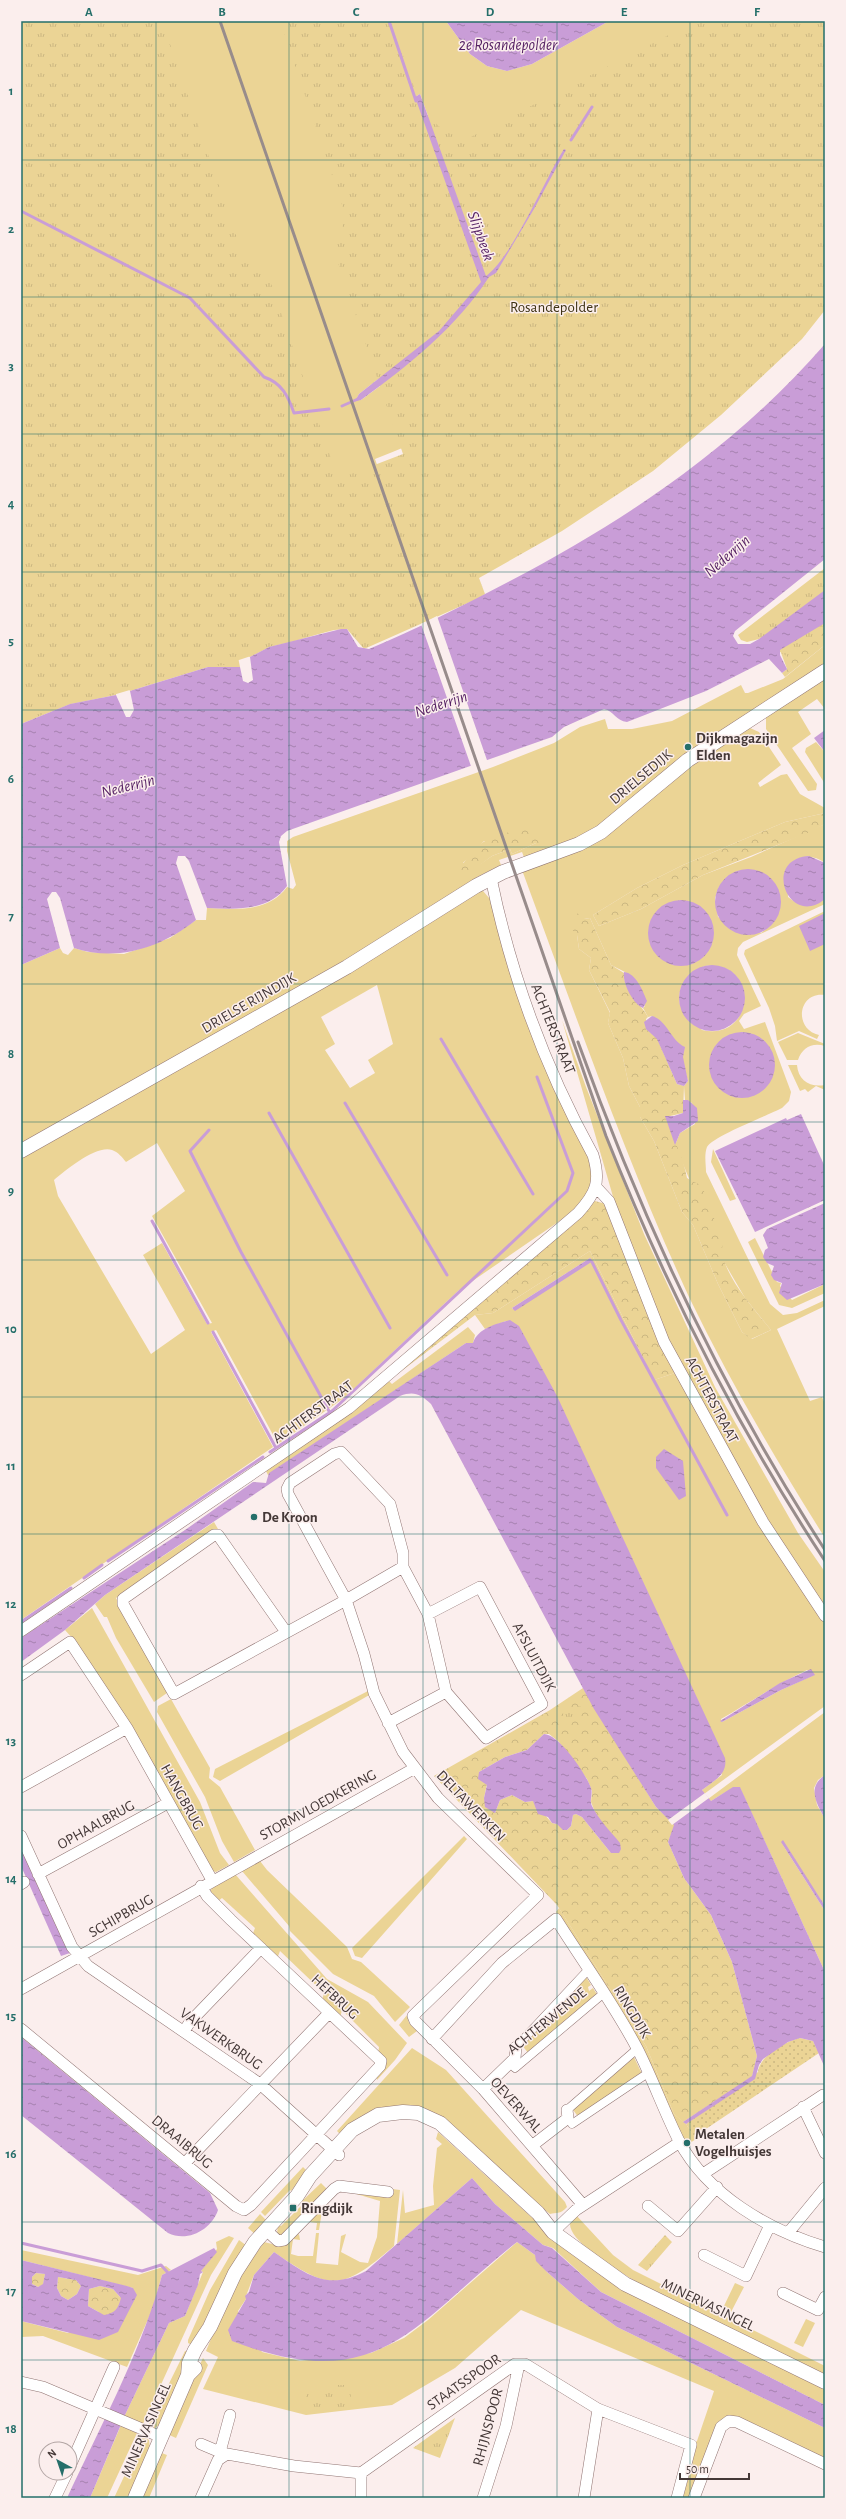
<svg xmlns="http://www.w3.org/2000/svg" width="846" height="2519" viewBox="0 0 846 2519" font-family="'Alegreya Sans',sans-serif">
  <defs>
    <pattern id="forest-crowns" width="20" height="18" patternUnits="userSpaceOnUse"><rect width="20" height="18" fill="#ebd495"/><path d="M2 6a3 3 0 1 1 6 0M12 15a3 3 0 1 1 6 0" fill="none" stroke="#cbb781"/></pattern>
    <pattern id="park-tufts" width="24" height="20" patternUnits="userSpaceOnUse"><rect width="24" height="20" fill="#ebd495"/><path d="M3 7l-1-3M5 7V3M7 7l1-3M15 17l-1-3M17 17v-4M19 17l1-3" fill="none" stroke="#cbb781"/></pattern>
    <pattern id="garden-dots" width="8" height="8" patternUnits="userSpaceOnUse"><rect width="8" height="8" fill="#ebd495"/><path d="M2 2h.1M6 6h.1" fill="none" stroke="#cbb781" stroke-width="1.8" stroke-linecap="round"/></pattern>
    <pattern id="water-ripples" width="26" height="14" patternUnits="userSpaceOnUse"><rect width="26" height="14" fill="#c99dd7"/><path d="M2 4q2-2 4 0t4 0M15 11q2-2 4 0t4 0" fill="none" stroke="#a581af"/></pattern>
  </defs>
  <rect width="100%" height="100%" fill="#fbeeed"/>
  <path fill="#ebd495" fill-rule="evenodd" d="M21,21H446L470,54L487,66L507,71L532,64L609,21H825V158C807,176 786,193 767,211C723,252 676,292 627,327C551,383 462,424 375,459L429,613L368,641L362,640L353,621L349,622L347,629L334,630L269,647L250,657L242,651L238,657L240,667H208L130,691L123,679L120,680L116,684V695L70,704L21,724ZM420,94L488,279L443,334L387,381L361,400H356L359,394L439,331L481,282L415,97Z
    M825,568V590L759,639L747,642L741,640L738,635Z
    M825,645V666L600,827L579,837L524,857L522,852L499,860L501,865L477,877L382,939L21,1145V965L60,948L63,953L68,955L74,948L88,952L124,954L170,938L196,920H206L207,908C236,909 268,913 287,887L293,889L296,885L287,851V841L293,837L493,767L554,743L580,727L605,719L608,729H632L672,721L741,685L745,693H748L783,679ZM484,841L543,843H536L512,854L510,849L492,856L479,865L463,863Z
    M825,676V709L817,699L798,712L811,734L792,748L817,784L816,790L808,791L766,729V715Z
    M750,728L759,732L781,765L758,783L760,787L781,775L787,774L800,794L825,808V813L785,822L683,865L637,888L593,915L599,926L641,909L703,875L751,857L825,824V863C812,853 796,855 787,868L788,897L795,902L825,899V904L743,942L738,948L737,955L761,1006L744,1014L739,1021L744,1029L765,1022L791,1092L789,1101L782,1108C769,1115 713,1136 707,1147C704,1155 706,1164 706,1172L770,1304L783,1315L797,1313L825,1300V1306L777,1329L810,1401L822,1397L825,1404V1538C776,1460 729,1380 689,1297C625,1158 575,1013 522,870L541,864ZM719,887L771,925L761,933L718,917L715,898ZM590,918L611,965L625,972L645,1006L643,1008L648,1017L652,1016C680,1042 679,1046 688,1081L684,1086L685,1100L692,1103L695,1124L680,1133L675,1145L724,1262L745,1298L771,1330L752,1339L742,1332L718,1284L693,1225L682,1212L654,1141L640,1117V1107L629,1086L623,1058L608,1023L610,1013L589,970L591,958L579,949L577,935L584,919ZM651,922L663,960C652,951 647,936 651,922ZM705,966C760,960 755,1042 702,1030L680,1005C677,985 687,974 705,966ZM741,1032C765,1033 781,1059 770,1081Z
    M816,742L825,752V784L805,752L806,748Z
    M479,891H483L490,899L506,960L595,1173L594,1181L577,1209L458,1291L344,1398L278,1444L216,1330L211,1332L273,1447L21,1620V1157L82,1125L388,948ZM377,985L393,1044L368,1060L375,1073L350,1088L325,1050L335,1044L321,1017ZM157,1143L185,1191L152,1216L212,1323L207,1324L162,1243L143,1255L185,1330L151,1354L58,1196L54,1180C66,1170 96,1145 112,1150C118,1152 122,1157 126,1162Z
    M825,911V995C798,991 793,1029 819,1035L817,1039L799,1031L777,1041L775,1026L769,1008L744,954L745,950Z
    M562,1020L586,1087L644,1234L715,1387L798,1533L825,1572V1611L767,1523L682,1369L659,1319L616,1207Z
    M798,1033L825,1044V1046C812,1042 802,1048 798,1060H787L778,1042Z
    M788,1065H797C798,1080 810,1088 825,1085V1090L816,1086L808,1092L805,1089L800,1091Z
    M713,1149L736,1199L730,1201L711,1162Z
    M755,1238L777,1282L781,1283L780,1286L792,1300L825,1284V1293L792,1308L779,1305L748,1242Z
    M590,1251L654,1380L678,1372L825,1620V1706L704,1794L702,1790L722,1775L506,1321L485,1329L475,1315L493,1313ZM590,1258L592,1261L512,1309V1308ZM807,1670L814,1675L781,1690L722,1722L721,1719C750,1702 777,1684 807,1670Z
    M468,1327L475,1335L473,1343H466L268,1475L265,1469L387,1379L392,1384Z
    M214,1522L218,1529L116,1598L167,1693L154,1702L116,1638L107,1617H104L95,1604L105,1595Z
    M92,1608L200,1802L220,1853L229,1865L216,1872L212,1871L73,1639L65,1630Z
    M370,1690L371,1694L220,1781L213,1777L215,1769Z
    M171,1699L210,1768L209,1778L220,1787L255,1850L234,1862L222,1841L205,1797L157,1712L158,1706Z
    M825,1712V1775L818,1780L814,1788L817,1805L825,1819V1906L781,1842L825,1911V1972L740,1788L724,1793L711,1801L708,1799Z
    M464,1836L467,1839L362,1958L355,1956L352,1948Z
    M260,1861L267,1870L347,1947L352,1959L361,1962L410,2007L395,2022L374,1996L333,1974L290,1931L289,1926L242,1871Z
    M235,1874L327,1979L368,2002L407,2043L395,2060L377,2080L376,2076L386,2063L378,2054L379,2047L342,2010L340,2018L322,2001L324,1993L280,1951L277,1959L252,1936L255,1928L222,1898L217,1902L210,1892L213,1886Z
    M559,1908L646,2046L674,2114L686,2124L696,2139L687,2145L556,1912Z
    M585,1975L591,1985L588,1987L589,1991L593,1988L598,1996L529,2054L521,2044Z
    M407,2015L409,2023L417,2031L409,2037L399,2025Z
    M412,2048L446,2070L565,2202L567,2207C560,2215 556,2212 550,2214L418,2109L340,2134L337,2131Z
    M633,2055L643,2076L579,2118L571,2107Z
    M438,2132L529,2215L602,2274L821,2387L825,2389V2405L601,2292L553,2248L543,2245L495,2204L472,2178L397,2244L403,2190L405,2213L434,2205L433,2186L437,2148L442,2144L436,2139Z
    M303,2167L307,2171L291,2191L290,2190L265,2216L261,2212Z
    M321,2183L328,2190L312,2207L310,2205L301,2214L303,2216L281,2236L277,2234L278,2224L281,2226L303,2204L301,2202Z
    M392,2189L400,2190L394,2246C341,2292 330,2291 274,2252L254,2275L246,2296V2299L238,2311L262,2352L300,2361L371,2353L404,2338L428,2320L517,2242L535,2255L547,2272L578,2299L617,2327L825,2428V2461L728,2418L719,2421L716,2426L691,2498H682L693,2464L690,2460L694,2443L697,2441L714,2391L521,2310L455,2368L392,2405L306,2415L203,2389L218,2357L206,2351L232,2288L264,2242L280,2246L299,2234L300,2240L293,2239L291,2254L298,2256H313L316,2233H319L316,2263L338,2265L341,2236L346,2234L341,2252L360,2262L368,2263L377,2237L380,2201L353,2193Z
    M326,2204L329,2205L328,2211H322L319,2230H316L317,2223L310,2222L311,2219Z
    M260,2214L267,2221L256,2235L248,2228Z
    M576,2215L613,2255L633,2270L825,2366V2376C786,2357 569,2262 570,2224Z
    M229,2236L234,2238L211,2275L143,2424L124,2417L169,2323L185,2316L203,2272L201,2271L217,2249L216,2242Z
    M239,2240L247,2246L194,2346L188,2343V2340L210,2290Z
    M21,2250L138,2275L166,2266L171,2270L162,2275L153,2308L127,2367L43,2336L21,2337V2321L68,2333L133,2288L21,2260Z
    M735,2283L744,2287L731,2312L723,2308Z
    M806,2319L815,2323L803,2347L794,2343Z
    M185,2351L190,2352L160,2424L154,2429L148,2426L150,2422Z
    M203,2358L208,2365L176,2438L167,2434Z
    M121,2425L137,2433L107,2498H90Z
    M143,2436L149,2440L150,2449L128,2498H114Z
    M159,2452L167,2455L149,2498H139Z"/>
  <path fill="url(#forest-crowns)" fill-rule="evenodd" d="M825,623V645L785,677L782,673L787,669L780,650Z
    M825,813V824L810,832L703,875L641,909L599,926L593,915L637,888L683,865L785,822Z
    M531,829L540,830L543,843H536L512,854L510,849L492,856L464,877L460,871C473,839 500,832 531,829Z
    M579,913L584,919L590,918L611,965L624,973C623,990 641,1004 648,1017L646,1019V1029L657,1038L677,1084L684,1086L683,1113L666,1117C672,1136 684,1159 687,1178L702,1186L723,1242C716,1268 755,1310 771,1330L751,1339L742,1332L718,1284L693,1225L682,1212L654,1141L640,1117V1107L629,1086L623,1058L608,1023L610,1012L589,970L591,958L579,949L577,935L570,927L572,916Z
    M595,1201L606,1204L678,1372L654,1380L590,1251L493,1313L475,1315L395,1376Z
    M583,1688L656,1807L675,1825L668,1842L684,1878L711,1915L732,1962L757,2056L752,2077L683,2122L674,2114L646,2046L557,1905L434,1776L550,1710ZM544,1734H549L558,1741L587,1779L592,1791L591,1802L611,1853L582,1817L576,1814L573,1815L571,1826L567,1830L557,1824L552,1823L533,1801L525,1802L512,1795L500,1800L495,1813L484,1798L487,1784L479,1772L505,1757L527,1750Z
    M36,2273L45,2274L43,2285L38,2287L32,2284V2277Z
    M58,2277L76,2280L81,2286L77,2294L68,2300L61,2296L57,2288Z
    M100,2286L113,2289L121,2298C118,2309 115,2313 104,2315L88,2306L89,2289Z"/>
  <path fill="url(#park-tufts)" d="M21,21H162L244,258L255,269H266L338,479L403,454L332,245L342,235L344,211L280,21H391L422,110L445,132L461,137L463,141L696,21H825V310L802,339L721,415L653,471L562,531L479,578L485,594L477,599L364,649L347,629H334L295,641L269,647L251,656L224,665L207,667L113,695L70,704L21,723Z
    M825,578V632L788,657L750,632Z
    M566,1705L571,1709L580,1706L583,1710L576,1720L569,1721L561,1711Z
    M665,2235L672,2242L647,2271L638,2265Z
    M325,2385H350L351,2400L348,2407C334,2409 318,2413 306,2404V2393Z
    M455,2418L440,2458L413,2448Z"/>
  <path fill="url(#garden-dots)" d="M800,2038L813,2041L819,2053L694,2137L686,2124L758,2072C759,2056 786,2041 800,2038Z"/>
  <path fill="url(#water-ripples)" fill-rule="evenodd" d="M446,21H609L532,64L507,71L487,66L470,54Z
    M420,94L486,276C510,259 542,187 558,159L564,149L566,150L534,209L496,273L489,277C457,327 408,366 361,400L355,401L359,394L439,331L481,282L415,97Z
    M825,344V559L735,631L733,636L738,644H750L759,639L825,590V623L780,650V655L787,669L782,673L769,659L706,691L627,722C616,721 614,711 604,709L564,727L552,737L287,831L281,836L279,842L287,886C268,912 236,909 207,908L189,861L185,856H178L176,863L196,920C161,948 117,962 74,948L60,898L56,892H52L47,899L60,948L21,965V724L70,704L116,695L126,717H130L134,710L130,691L208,667H240L243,681L248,683L253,680L250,657L269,647L341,629H347L358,647L369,649C417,629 464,605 510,581C630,518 736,446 825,344Z
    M825,730V752L814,738Z
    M809,856L825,863V899C789,929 761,859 809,856Z
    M715 902a33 33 0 1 1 66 0a33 33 0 1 1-66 0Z
    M648 933a33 33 0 1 1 66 0a33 33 0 1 1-66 0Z
    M825,913V944L810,951L799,926Z
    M679 998a33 33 0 1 1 66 0a33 33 0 1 1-66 0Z
    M624,972C636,973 643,991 647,1001L643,1008C633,1004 622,983 624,972Z
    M652,1016C667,1020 671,1041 685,1047L683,1057L688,1081L684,1086L677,1084L657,1039L646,1029L644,1022Z
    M709 1065a33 33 0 1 1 66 0a33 33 0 1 1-66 0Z
    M683,1100H688L697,1108L698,1121L680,1133L675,1145L665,1116H674L683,1113Z
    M801,1114L825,1167V1200L755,1232L715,1151L786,1118L787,1120Z
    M825,1203V1284L787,1300L779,1293L782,1283L774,1280L771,1275L774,1266L767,1263L763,1257L765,1250L768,1248L763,1235L767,1229Z
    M590,1258L593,1261L515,1311L512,1308Z
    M510,1320L519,1326L557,1396L725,1758C728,1774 714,1781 702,1790L711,1801L733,1787H740L825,1972V2068L813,2041L800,2038L788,2042L763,2059L759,2065L755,2079L686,2124L683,2122L752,2076L757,2056L732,1962L711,1915L684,1878L668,1842L674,1825L656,1807L594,1709L431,1404C420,1394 414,1391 400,1396L105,1595L65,1630L21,1662V1638L185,1530L253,1482L266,1483L269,1473L466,1343H473C478,1328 496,1324 510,1320Z
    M664,1449L683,1461L686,1496L679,1500L656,1468V1457Z
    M811,1669L815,1675L781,1690L722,1722L720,1721L780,1683Z
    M544,1734C560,1735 586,1774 591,1788C593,1794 589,1800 592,1806C599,1820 611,1832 620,1843L621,1849L619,1853H611L582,1817L576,1814L573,1815L571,1826L567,1830H563L557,1824L552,1823L548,1817L538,1814L533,1801L525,1802L512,1795L500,1800L495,1813L485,1807L484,1798L487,1785L478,1779L479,1772L505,1757L527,1750Z
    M825,1775V1819C816,1803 807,1787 825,1775Z
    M783,1840L825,1906V1911L781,1842Z
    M21,1846L70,1953L61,1956L21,1866Z
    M21,2037L210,2193L218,2210C212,2229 188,2243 168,2233L21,2115Z
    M472,2178L495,2204L543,2245L552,2248L601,2292L825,2405V2428L617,2327L578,2299L547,2272L536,2261L535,2255L517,2242C413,2324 380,2398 232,2341L228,2330L246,2299L245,2296L249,2292L254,2275L274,2252C306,2274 327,2292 366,2271Z
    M214,2248L217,2252L201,2271L203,2272L200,2274L198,2285L185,2316L169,2323L125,2415L90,2498H67C100,2427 142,2350 162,2275Z
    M21,2260L127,2286L133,2288L137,2295L118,2332L99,2340L21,2321ZM36,2273L45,2274L43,2284L38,2287L32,2284V2277ZM58,2277L76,2280L81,2286L77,2294L68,2300L61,2296L57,2288ZM100,2286L113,2289L121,2298C118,2309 115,2313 104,2315L88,2306L89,2289Z"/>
  <path fill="#fbeeed" d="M437,616L488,763L472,769L421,624Z
    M705,1793L709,1798L672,1825L668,1820Z"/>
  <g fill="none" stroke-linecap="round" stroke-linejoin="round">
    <path stroke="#c99dd7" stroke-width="3" d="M389,21L416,101
      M571,140L592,107
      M21,211L190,298L264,377C282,383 288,396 294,413L329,409
      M342,406L358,399
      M441,1039L533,1194
      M345,1103L447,1275
      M269,1113L390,1328
      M209,1130L190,1151L241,1252L330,1413
      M152,1221L208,1323
      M592,1262L621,1320L727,1515
      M213,1332L276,1448
      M270,1452L332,1411L567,1191L573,1173L537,1077
      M108,1561L263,1457
      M84,1578L102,1565
      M21,1622L71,1588
      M21,2243L142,2271L161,2265L169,2274"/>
    <defs>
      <path id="pedestrian" d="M516,2047L588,1970
        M510,2063L515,2068L604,1993
        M567,2110L637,2049
        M568,2118L572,2124L648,2073"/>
      <path id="minor" d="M596,1187L609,1201L664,1342L763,1522L825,1616
        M403,1567L346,1600L288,1494L287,1489L290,1483L334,1454L341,1452L390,1504L403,1553V1567L428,1614L446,1692L486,1738L542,1704L480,1587L428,1614
        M21,1631L349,1408L578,1213C596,1193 601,1182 593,1155C545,1068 511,975 491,878
        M286,1632L218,1535H214L123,1599V1604L174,1694L346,1600L364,1654L374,1693L403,1752L438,1798L538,1895L418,2011L413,2016L415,2021L483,2089L583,2205
        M21,1675L70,1642L127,1728L212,1880
        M388,1723L446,1692
        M21,1787L127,1728
        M21,1836L72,1947L88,1966L260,2084L339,2155
        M38,1874L168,1803
        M21,1884L24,1882
        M21,1989L415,1768
        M21,2029L236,2206L244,2210L251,2205L380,2066L381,2061L231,1920L207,1896L201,1886
        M184,2031L190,2022L261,1948
        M432,2039L502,1963L556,1919C583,1962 614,2004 638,2050C653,2080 664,2111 679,2141C708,2195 768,2230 825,2247
        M483,2089L515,2058L516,2047
        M803,2107L825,2153
        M533,2145L568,2118L567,2110
        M185,2163L329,2013
        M703,2174L823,2095
        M648,2206L678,2231L717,2187
        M266,2230L278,2241L284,2240L334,2189L339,2186L388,2192
        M553,2232L576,2210L680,2142
        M788,2233L825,2188
        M704,2255L746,2276L770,2225
        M783,2293L818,2310L825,2297
        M21,2382L43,2387L161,2437
        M201,2444L220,2452L222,2455
        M220,2452L230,2415
        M70,2466L114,2367
        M55,2498L67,2473
        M201,2498L218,2460L227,2454L294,2466L361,2473L515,2364H525L598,2409L691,2445L677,2498
        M361,2498V2473
        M483,2498L506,2426L519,2364
        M584,2498L598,2409
        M694,2498L721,2427L729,2421L737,2422L825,2464"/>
      <path id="tertiary" d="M21,1151L347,967L476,886L503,872L579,844L601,832L688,760L825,671
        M188,2375L189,2363L195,2350L210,2327L235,2273L255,2242L297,2196L310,2176L352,2130L378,2115L403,2112L418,2113L440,2123L538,2213L553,2232L625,2284L825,2382
        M135,2498L188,2375L195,2368"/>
    </defs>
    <use href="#pedestrian" stroke="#917573" stroke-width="9"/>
    <use href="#minor" stroke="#917573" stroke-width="12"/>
    <use href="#tertiary" stroke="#917573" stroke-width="15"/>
    <use href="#pedestrian" stroke="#fff" stroke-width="8"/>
    <use href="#minor" stroke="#fff" stroke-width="11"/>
    <use href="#tertiary" stroke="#fff" stroke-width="14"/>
    <path stroke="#988c8b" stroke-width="3" d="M220,21L606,1136C665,1285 737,1427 825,1561
      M578,1042C642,1220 722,1391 825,1550"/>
  </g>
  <path fill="none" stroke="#256f6a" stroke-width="1" stroke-opacity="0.55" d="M156,21V2498M289,21V2498M423,21V2498M557,21V2498M690,21V2498M21,160H825M21,297H825M21,434H825M21,572H825M21,710H825M21,847H825M21,984H825M21,1122H825M21,1260H825M21,1397H825M21,1534H825M21,1672H825M21,1810H825M21,1947H825M21,2084H825M21,2222H825M21,2360H825"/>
  <g fill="#256f6a" stroke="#fbeeed" stroke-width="1.5">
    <circle cx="688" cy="747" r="4"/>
    <circle cx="254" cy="1517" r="4"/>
    <circle cx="687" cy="2143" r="4"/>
    <rect x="289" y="2204" width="8" height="8" rx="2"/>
  </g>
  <g text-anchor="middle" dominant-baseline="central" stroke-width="3" stroke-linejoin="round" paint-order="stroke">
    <g font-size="15" fill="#3f3415" stroke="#fbeeed">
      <text x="554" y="307">Rosandepolder</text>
    </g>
    <g font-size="15" font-weight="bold" fill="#443837" stroke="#fbeeed" text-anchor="start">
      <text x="696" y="738">Dijkmagazijn<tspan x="696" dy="17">Elden</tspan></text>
      <text x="262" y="1517">De Kroon</text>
      <text x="695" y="2134">Metalen<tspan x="695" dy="17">Vogelhuisjes</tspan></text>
      <text x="301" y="2208">Ringdijk</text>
    </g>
    <g font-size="15" fill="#443837" stroke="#fbeeed">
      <text transform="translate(641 777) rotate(-40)">DRIELSEDIJK</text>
      <text transform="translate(249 1003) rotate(-30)">DRIELSE RIJNDIJK</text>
      <text transform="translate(553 1029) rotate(68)">ACHTERSTRAAT</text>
      <text transform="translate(712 1400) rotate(62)">ACHTERSTRAAT</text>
      <text transform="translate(313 1412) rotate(-36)">ACHTERSTRAAT</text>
      <text transform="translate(534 1657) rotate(62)">AFSLUITDIJK</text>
      <text transform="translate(182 1797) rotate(61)">HANGBRUG</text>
      <text transform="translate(318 1805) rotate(-29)">STORMVLOEDKERING</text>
      <text transform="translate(471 1806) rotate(46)">DELTAWERKEN</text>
      <text transform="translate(96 1825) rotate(-29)">OPHAALBRUG</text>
      <text transform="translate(121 1916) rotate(-30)">SCHIPBRUG</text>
      <text transform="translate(335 1997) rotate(43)">HEFBRUG</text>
      <text transform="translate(632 2012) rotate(59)">RINGDIJK</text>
      <text transform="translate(547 2021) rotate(-39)">ACHTERWENDE</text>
      <text transform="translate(221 2039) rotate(35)">VAKWERKBRUG</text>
      <text transform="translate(516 2105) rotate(48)">OEVERWAL</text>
      <text transform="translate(182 2142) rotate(40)">DRAAIBRUG</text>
      <text transform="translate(708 2305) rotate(26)">MINERVASINGEL</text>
      <text transform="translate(464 2382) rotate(-35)">STAATSSPOOR</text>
      <text transform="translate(488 2427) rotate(-75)">RHIJNSPOOR</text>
      <text transform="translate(146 2430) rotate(-66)">MINERVASINGEL</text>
    </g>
    <g font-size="16" font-style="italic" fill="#541f63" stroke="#fbeeed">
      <text x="508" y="45">2e Rosandepolder</text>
      <text transform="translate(481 236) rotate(70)">Slijpbeek</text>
      <text transform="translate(727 556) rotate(-41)">Nederrijn</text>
      <text transform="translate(441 704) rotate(-18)">Nederrijn</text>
      <text transform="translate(128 786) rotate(-14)">Nederrijn</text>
    </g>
  </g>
  <rect width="846" height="2519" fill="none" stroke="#fbeeed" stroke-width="44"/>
  <g transform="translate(58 2461) rotate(320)"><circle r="19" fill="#fbeeed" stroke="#b2a5a4"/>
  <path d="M0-3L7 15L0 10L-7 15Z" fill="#256f6a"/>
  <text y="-6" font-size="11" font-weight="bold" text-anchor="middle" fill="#443837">N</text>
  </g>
  <path d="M680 2473v6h69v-6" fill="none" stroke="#443837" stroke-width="2"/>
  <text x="686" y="2473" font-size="12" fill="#443837" stroke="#fbeeed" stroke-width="3" paint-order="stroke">50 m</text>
  <rect x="22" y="22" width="802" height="2475" fill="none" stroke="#256f6a" stroke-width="1.5"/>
  <g font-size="13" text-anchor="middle" font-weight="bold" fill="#256f6a">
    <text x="89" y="16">A</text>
    <text x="222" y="16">B</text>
    <text x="356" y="16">C</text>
    <text x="490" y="16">D</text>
    <text x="624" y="16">E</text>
    <text x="757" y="16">F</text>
    <text x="11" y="95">1</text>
    <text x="11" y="233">2</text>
    <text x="11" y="370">3</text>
    <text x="11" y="508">4</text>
    <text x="11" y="645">5</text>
    <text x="11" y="783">6</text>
    <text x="11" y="920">7</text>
    <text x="11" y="1058">8</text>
    <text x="11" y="1195">9</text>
    <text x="11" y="1333">10</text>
    <text x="11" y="1470">11</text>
    <text x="11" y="1608">12</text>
    <text x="11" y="1745">13</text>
    <text x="11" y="1883">14</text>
    <text x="11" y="2020">15</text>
    <text x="11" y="2158">16</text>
    <text x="11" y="2295">17</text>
    <text x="11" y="2433">18</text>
  </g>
</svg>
